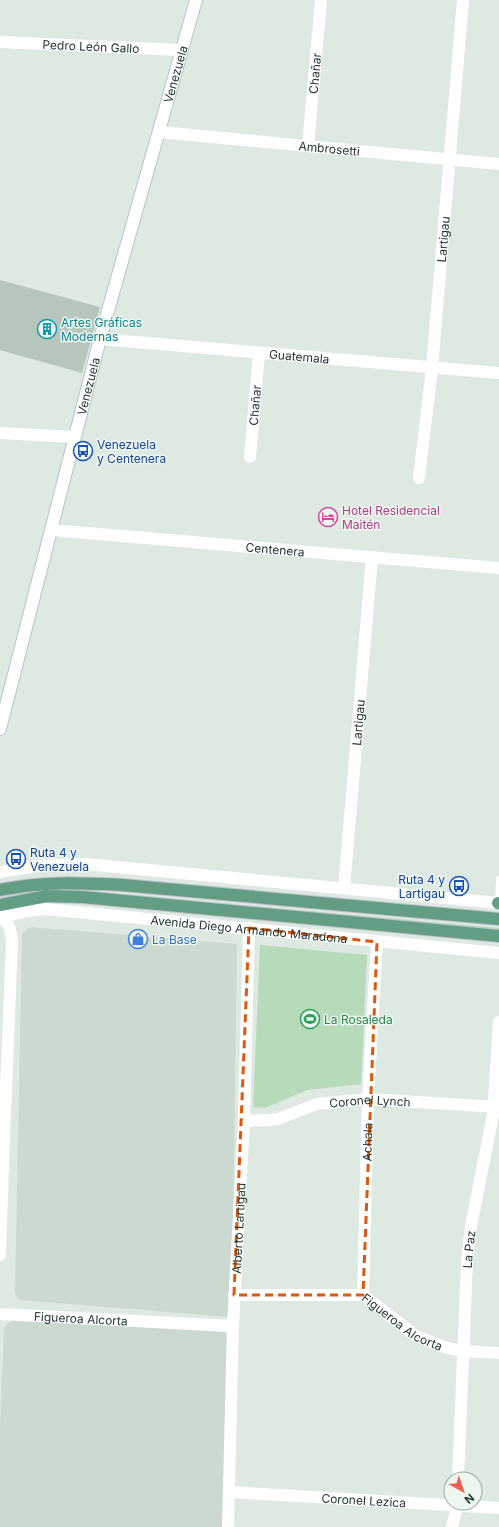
<svg xmlns="http://www.w3.org/2000/svg" width="499" height="1527" viewBox="0 0 499 1527" font-family="Inter,sans-serif">
  <rect width="100%" height="100%" fill="#dee9e2"/>
  <path fill="#ccd9d0" d="M30,927L237,944L232,1313L230,1317L20,1300L15,1294L22,934Z
    M13,1320L222,1332L228,1334L224,1527H0V1427L4,1329L6,1325Z"/>
  <path fill="#b7daba" d="M285,909L499,928V930L283,911Z
    M260,945L367,955L361,1084L307,1090L265,1108L253,1107Z"/>
  <path fill="#b6c6bd" d="M0,280L100,307L82,373L0,350Z"/>
  <g fill="none" stroke-linecap="round" stroke-linejoin="round">
    <defs>
      <g id="secondary">
        <path id="s17" d="M0,729L100,339L196,0"/>
      </g>
      <path id="primary" d="M0,890C42,881 79,883 122,885L499,919
        M498,903H499
        M0,905L47,896L82,897L499,936"/>
    </defs>
    <use href="#secondary" stroke="#b1c8bc" stroke-width="14"/>
    <use href="#primary" stroke="#bcc3c0" stroke-width="14"/>
    <path stroke="#fff" stroke-width="6" d="M498,903L499,879"/>
    <g stroke="#fff" stroke-width="12">
      <path id="s1" d="M0,42L181,50"/>
      <path id="s2" d="M159,132L499,164"/>
      <path id="s3" d="M308,146L321,0"/>
      <path id="s4" d="M100,339L499,373"/>
      <path id="s5" d="M250,457L259,353"/>
      <path id="s6" d="M419,478L432,368L463,0"/>
      <path id="s7" d="M51,530L499,568"/>
      <path id="s8" d="M344,888L372,557"/>
      <path id="s9" d="M244,1121L268,1120L278,1119L317,1104L368,1099L499,1107"/>
      <path d="M0,1255L4,1137"/>
      <path id="s10" d="M234,1295H363L416,1336L444,1347L462,1351L499,1353"/>
      <path id="s11" d="M363,1295L368,1099L377,942"/>
      <path id="s12" d="M0,1314L233,1326"/>
      <path id="s13" d="M458,1479L467,1261L471,1226L493,1115L499,1022"/>
      <path id="s14" d="M229,1492L499,1508"/>
      <path id="s15" d="M228,1527L233,1326L244,1121L249,928"/>
      <path d="M452,1527L458,1503"/>
    </g>
    <g stroke="#fff" stroke-width="12">
      <path d="M0,433L74,437"/>
      <path d="M0,872L37,866L85,864L499,903"/>
      <path id="s16" d="M0,918L27,911L45,909L499,953"/>
      <path d="M0,1137H4L12,942L10,929L0,911"/>
    </g>
    <use href="#secondary" stroke="#fff" stroke-width="12"/>
    <use href="#primary" stroke="#639d84" stroke-width="12"/>
  </g>
  <path fill="none" stroke="#de570e" stroke-width="3" stroke-dasharray="8 5" stroke-linejoin="round" d="M249,928L377,942L363,1295H234Z"/>
  <defs>
    <symbol id="building-ring" viewBox="-11 -11 22 22"><circle r="9.5" fill="#eef6f0" stroke="#0f9aa8" stroke-width="1.5"/><path d="M-4-6H4V6H1V3H-1V6H-4ZM-2.5-4.3h1.7v1.8h-1.7ZM.8-4.3h1.7v1.8H.8ZM-2.5-1h1.7V.8h-1.7ZM.8-1h1.7V.8H.8Z" fill="#0f9aa8"/></symbol>
    <symbol id="bus-ring" viewBox="-11 -11 22 22"><circle r="9.5" fill="#eef6f0" stroke="#1a4fb4" stroke-width="1.5"/><path d="M-5-6H5V4H4V6H2V4H-2V6H-4V4H-5ZM-3.5-4V0h7V-4ZM-3.5 1.2v1.5H-2V1.2ZM2 1.2v1.5H3.5V1.2Z" fill="#1a4fb4"/></symbol>
    <symbol id="hotel-ring" viewBox="-11 -11 22 22"><circle r="9.5" fill="#eef6f0" stroke="#d1479c" stroke-width="1.5"/><path d="M-6-4.5h1.5V1H6V5H4.5V3h-9V5H-6ZM-4 0a1.8 1.8 0 1 1 3.6 0ZM.5 0V-2.5h3Q6-2.5 6 0Z" fill="#d1479c"/></symbol>
    <symbol id="shop-ring" viewBox="-11 -11 22 22"><circle r="9.5" fill="#eef6f0" stroke="#3f7fe0" stroke-width="1.5"/><path d="M-5-2.5h2.3a2.7 3.5 0 0 1 5.4 0H5L5.5 6h-11ZM-1.5-2.5h3a1.5 2.3 0 0 0-3 0Z" fill="#3f7fe0"/></symbol>
    <symbol id="stadium-ring" viewBox="-11 -11 22 22"><circle r="9.5" fill="#eef6f0" stroke="#2e9e5b" stroke-width="1.5"/><path d="M0-5a6.5 5 0 1 0 0 10a6.5 5 0 1 0 0-10ZM-3.5-1.8h7v3.6h-7Z" fill="#2e9e5b"/></symbol>
  </defs>
  <g fill-rule="evenodd">
    <use href="#building-ring" x="36" y="318" width="22" height="22"/>
    <use href="#bus-ring" x="72" y="440" width="22" height="22"/>
    <use href="#hotel-ring" x="317" y="506" width="22" height="22"/>
    <use href="#bus-ring" x="5" y="848" width="22" height="22"/>
    <use href="#bus-ring" x="448" y="875" width="22" height="22"/>
    <use href="#shop-ring" x="127" y="928" width="22" height="22"/>
    <use href="#stadium-ring" x="299" y="1008" width="22" height="22"/>
  </g>
  <g text-anchor="middle" dominant-baseline="central" stroke-width="3" stroke-linejoin="round" paint-order="stroke">
    <g font-size="12" fill="#20382d" stroke="#eef6f0">
      <text stroke="none"><textPath href="#s1" startOffset="91">Pedro León Gallo</textPath></text>
      <text stroke="none"><textPath href="#s3" startOffset="73">Chañar</textPath></text>
      <text stroke="none"><textPath href="#s17" startOffset="678">Venezuela</textPath></text>
      <text stroke="none"><textPath href="#s2" startOffset="171">Ambrosetti</textPath></text>
      <text stroke="none"><textPath href="#s6" startOffset="240">Lartigau</textPath></text>
      <text stroke="none"><textPath href="#s4" startOffset="200">Guatemala</textPath></text>
      <text stroke="none"><textPath href="#s17" startOffset="354">Venezuela</textPath></text>
      <text stroke="none"><textPath href="#s5" startOffset="52">Chañar</textPath></text>
      <text stroke="none"><textPath href="#s7" startOffset="225">Centenera</textPath></text>
      <text stroke="none"><textPath href="#s8" startOffset="166">Lartigau</textPath></text>
      <text stroke="none"><textPath href="#s16" startOffset="251">Avenida Diego Armando Maradona</textPath></text>
      <text stroke="none"><textPath href="#s9" startOffset="129">Coronel Lynch</textPath></text>
      <text stroke="none"><textPath href="#s11" startOffset="153">Achala</textPath></text>
      <text stroke="none"><textPath href="#s15" startOffset="299">Alberto Lartigau</textPath></text>
      <text stroke="none"><textPath href="#s13" startOffset="230">La Paz</textPath></text>
      <text stroke="none"><textPath href="#s12" startOffset="81">Figueroa Alcorta</textPath></text>
      <text stroke="none"><textPath href="#s10" startOffset="177">Figueroa Alcorta</textPath></text>
      <text stroke="none"><textPath href="#s14" startOffset="135">Coronel Lezica</textPath></text>
    </g>
    <g font-size="12" fill="#0d838f" stroke="#eef6f0" text-anchor="start">
      <text x="61" y="322">Artes Gráficas<tspan x="61" dy="14">Modernas</tspan></text>
    </g>
    <g font-size="12" fill="#164399" stroke="#eef6f0" text-anchor="start">
      <text x="97" y="444">Venezuela<tspan x="97" dy="14">y Centenera</tspan></text>
      <text x="30" y="852">Ruta 4 y<tspan x="30" dy="14">Venezuela</tspan></text>
      <text x="445" y="879" text-anchor="end">Ruta 4 y<tspan x="445" dy="14">Lartigau</tspan></text>
    </g>
    <g font-size="12" fill="#b23c85" stroke="#eef6f0" text-anchor="start">
      <text x="342" y="510">Hotel Residencial<tspan x="342" dy="14">Maitén</tspan></text>
    </g>
    <g font-size="12" fill="#366cbe" stroke="#eef6f0" text-anchor="start">
      <text x="152" y="939">La Base</text>
    </g>
    <g font-size="12" fill="#27864d" stroke="#eef6f0" text-anchor="start">
      <text x="324" y="1019">La Rosaleda</text>
    </g>
  </g>
  <g transform="translate(463 1491) rotate(140)"><circle r="19" fill="#eef6f0" stroke="#9caaa2"/>
  <path d="M0-3L7 15L0 10L-7 15Z" fill="#ed6157"/>
  <text y="-6" font-size="11" font-weight="bold" text-anchor="middle" fill="#20382d">N</text>
  </g>
</svg>
